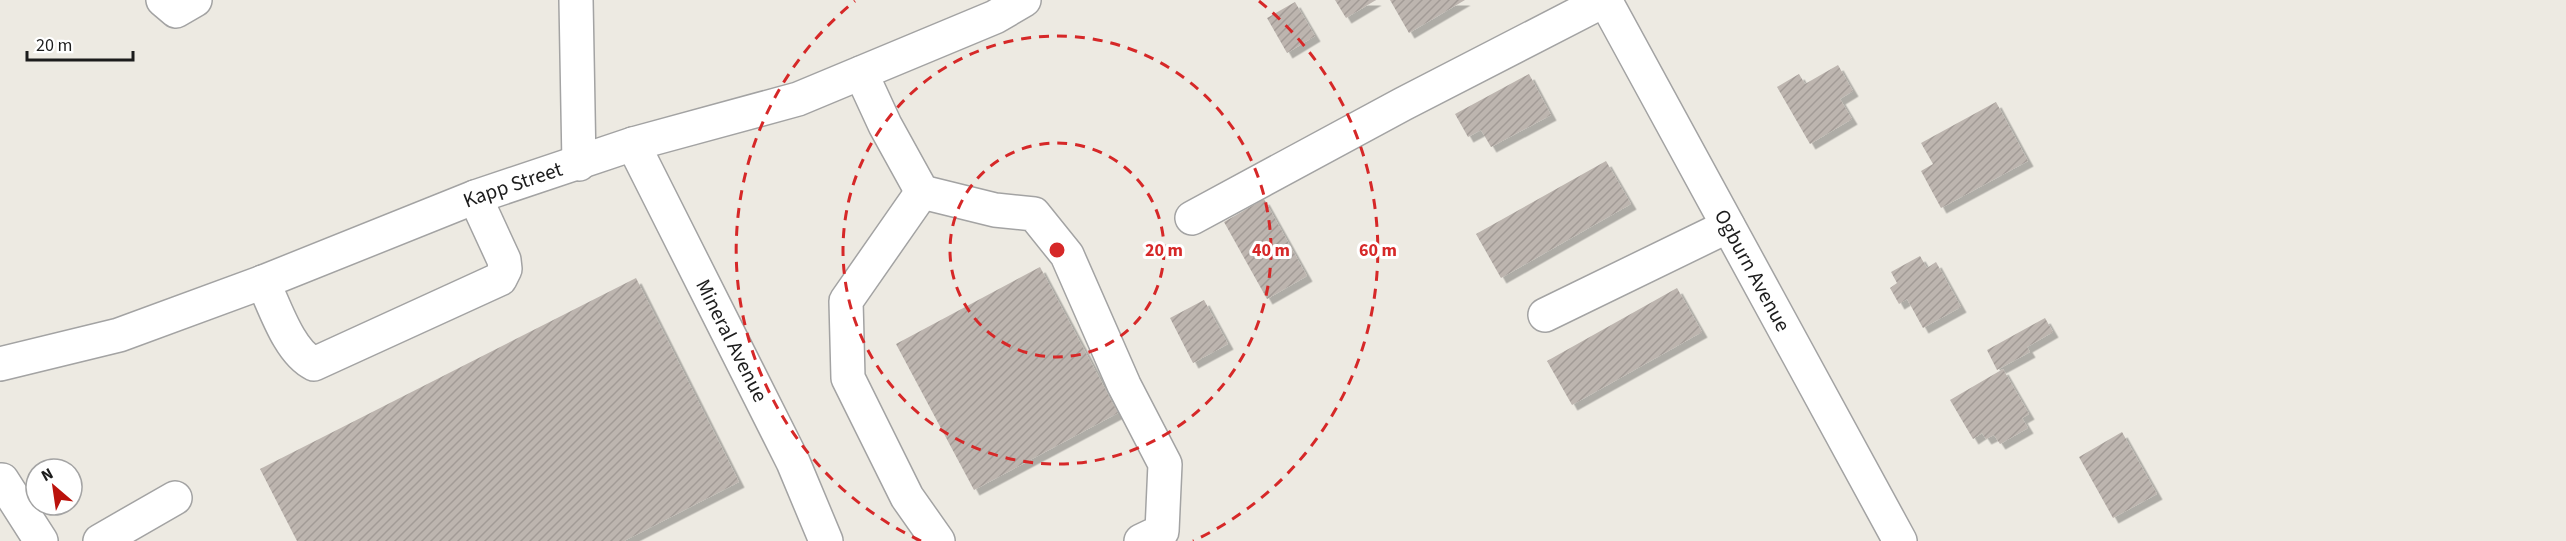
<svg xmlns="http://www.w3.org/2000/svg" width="2566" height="541" viewBox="0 0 2566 541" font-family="'Source Sans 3',sans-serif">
  <defs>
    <pattern id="building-hatch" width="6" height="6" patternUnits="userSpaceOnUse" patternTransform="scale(1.5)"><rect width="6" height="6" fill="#bdb5af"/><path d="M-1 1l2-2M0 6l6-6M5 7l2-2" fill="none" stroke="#a29b96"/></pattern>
    <filter id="shadow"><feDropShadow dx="5.5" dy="5.5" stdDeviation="0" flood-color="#0004"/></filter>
  </defs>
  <rect width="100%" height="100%" fill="#edeae2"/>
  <path fill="url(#building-hatch)" filter="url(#shadow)" d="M1335,0H1376L1346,18Z
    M1390,0H1465L1409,33Z
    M1295,2L1315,36L1287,53L1267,18Z
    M1838,65L1853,91L1840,99L1852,119L1810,144L1777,87L1799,74L1805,84Z
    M1529,74L1551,115L1491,147L1481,130L1468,137L1455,114Z
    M1996,102L2028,161L1941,208L1921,171L1933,164L1921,143Z
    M1606,161L1631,204L1501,278L1476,234Z
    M1264,199L1307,276L1267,299L1224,222Z
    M1920,256L1927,268L1936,262L1961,307L1923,328L1907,299L1899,304L1890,288L1897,283L1891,272Z
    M1040,267L1118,413L974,490L896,344Z
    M636,278L739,482L624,541H297L260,469Z
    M1677,288L1702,332L1572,405L1547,361Z
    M1204,300L1228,344L1193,363L1170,318Z
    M2045,318L2053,332L2027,347L2030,352L1997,370L1987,350Z
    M2003,369L2029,414L2022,418L2028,428L2000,444L1994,435L1986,439L1982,433L1973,439L1950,400Z
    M2122,432L2157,494L2113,518L2079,457Z"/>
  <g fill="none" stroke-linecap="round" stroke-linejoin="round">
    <defs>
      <g id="minor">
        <path d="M163,0L176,11L195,0"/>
        <path d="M576,0L579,164"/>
        <path id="s1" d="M1605,0L1900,541"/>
        <path d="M861,73L885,125L922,192L995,210L1034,214L1067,255L1124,385L1165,464L1162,531L1141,541"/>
        <path id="s2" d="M633,144L793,462L826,541"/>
        <path d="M922,192L846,301L848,378L907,497L938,541"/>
        <path d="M1192,218L1403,104L1605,0"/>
        <path d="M263,282C275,307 289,352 314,364L500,279L505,269L504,260L475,197"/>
        <path d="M1545,315L1728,226"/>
        <path id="s3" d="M0,364L119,335L263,282L475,197L633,144L798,99L995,17L1024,0"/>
        <path d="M0,481L2,480L41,541"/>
        <path d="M100,541L175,498"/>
      </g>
    </defs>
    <use href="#minor" stroke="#a3a3a3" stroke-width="36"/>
    <use href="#minor" stroke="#fff" stroke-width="33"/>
  </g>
  <g fill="none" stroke="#d62828" stroke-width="3" stroke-dasharray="10 8">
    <circle cx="1057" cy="250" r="107"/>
    <circle cx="1057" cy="250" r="214"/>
    <path d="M921 541A321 321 0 0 1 855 1M1259 1A321 321 0 0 1 1193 541"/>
  </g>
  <g text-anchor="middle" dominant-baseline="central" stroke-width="6" stroke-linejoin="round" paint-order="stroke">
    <g font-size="21" fill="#1c1c1c" stroke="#fff">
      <text stroke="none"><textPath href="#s3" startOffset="544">Kapp Street</textPath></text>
      <text stroke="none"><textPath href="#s1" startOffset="308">Ogburn Avenue</textPath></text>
      <text stroke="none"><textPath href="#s2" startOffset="220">Mineral Avenue</textPath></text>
    </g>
  </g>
  <circle cx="1057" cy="250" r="9" fill="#d62828" stroke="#fff" stroke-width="3"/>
  <g font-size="18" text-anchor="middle" font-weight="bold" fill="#d62828" stroke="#fff" stroke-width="6" stroke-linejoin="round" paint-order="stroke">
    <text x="1164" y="256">20 m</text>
    <text x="1271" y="256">40 m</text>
    <text x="1378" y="256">60 m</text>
  </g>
  <g transform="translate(54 487) rotate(331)"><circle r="28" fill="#ffffff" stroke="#a4a4a4" stroke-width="1.5"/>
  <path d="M0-4.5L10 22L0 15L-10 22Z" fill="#bb120c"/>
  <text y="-9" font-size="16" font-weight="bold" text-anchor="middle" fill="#1c1c1c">N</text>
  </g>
  <path d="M27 51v9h106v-9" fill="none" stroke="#1c1c1c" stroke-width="3"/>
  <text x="36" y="51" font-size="18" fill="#1c1c1c" stroke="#ffffff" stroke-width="4.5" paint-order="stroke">20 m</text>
</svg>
